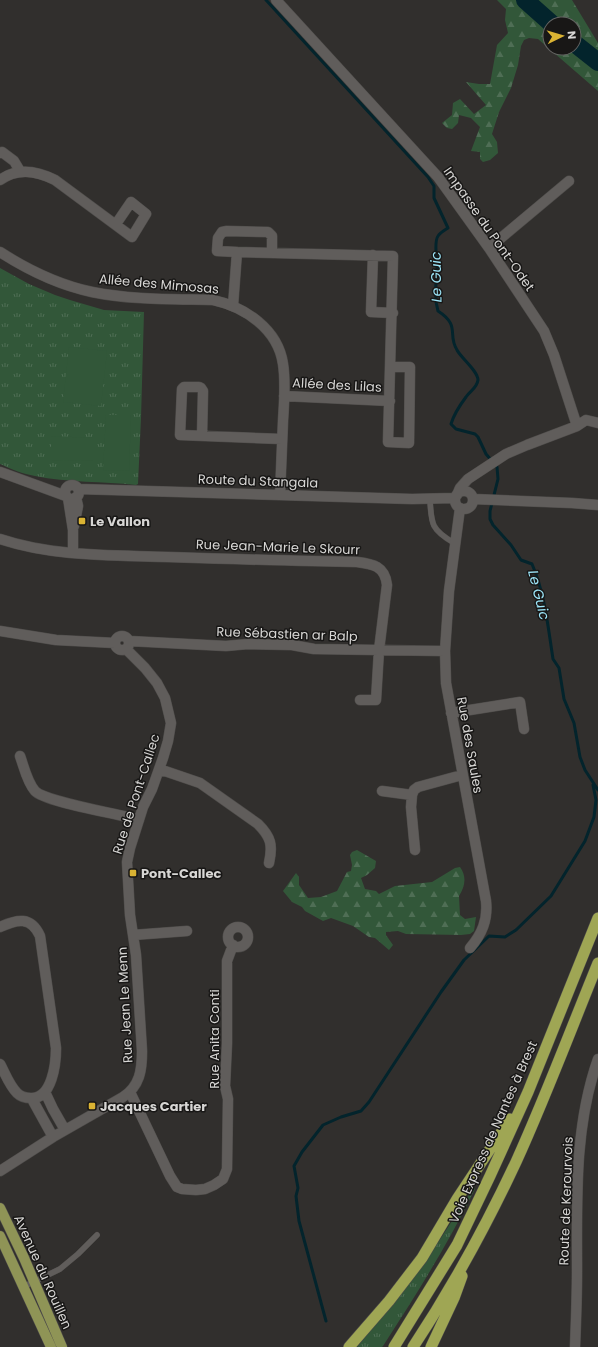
<svg xmlns="http://www.w3.org/2000/svg" width="598" height="1347" viewBox="0 0 598 1347" font-family="Poppins,sans-serif">
  <defs>
    <pattern id="grass-tufts" width="24" height="20" patternUnits="userSpaceOnUse"><rect width="24" height="20" fill="#325739"/><path d="M3 7l-1-3M5 7V3M7 7l1-3M15 17l-1-3M17 17v-4M19 17l1-3" fill="none" stroke="#4f6e55"/></pattern>
    <pattern id="forest-firs" width="22" height="20" patternUnits="userSpaceOnUse"><rect width="22" height="20" fill="#325739"/><path d="M5 1l3.5 6h-7zM16 11l3.5 6h-7z" fill="#4f6e55"/></pattern>
  </defs>
  <rect width="100%" height="100%" fill="#312f2d"/>
  <path fill="url(#grass-tufts)" d="M0,268L29,284L55,295L70,300L104,310L144,312L141,418L138,484L136,485C103,481 68,483 35,476C23,474 11,469 0,464Z
    M474,1187L475,1189C448,1244 416,1295 383,1346L382,1347H357L424,1264Z"/>
  <path fill="url(#forest-firs)" fill-rule="evenodd" d="M497,0H572L598,43V91L538,39L529,38L524,40L521,46L518,65L511,88L499,112L492,134L497,142L498,153L490,160L483,162L480,159V152L471,151L480,127L471,118L459,115L458,123L452,129L447,128L442,123L452,115L453,103L460,99L474,114L486,105L466,82L479,84H490L497,45L508,33L505,20L506,9ZM550,24H574V48H550Z
    M357,850L376,861L375,868L367,875L361,878L365,889L376,891L379,894L395,886L432,882L455,868L460,867C467,877 465,886 459,896L460,915L465,919L476,917L474,931L470,934L461,935L406,934L398,931L386,932V935L393,945L389,950L375,938L369,937L353,926L331,918L323,921L305,911L302,907L292,902L283,891L296,873L299,877V885L308,898L321,897L337,891L347,872L351,871L352,865L350,855L352,852Z"/>
  <path fill="#325739" d="M69,347L107,351L101,406L63,402Z
    M106,415H131L129,471L103,470Z
    M51,436L93,438V461L51,460Z"/>
  <g fill="none" stroke-linecap="round" stroke-linejoin="round">
    <path stroke="#03242c" stroke-width="3" d="M266,0L428,177L434,186V198L448,228C445,230 440,233 438,236C433,243 438,262 437,270C436,284 434,298 438,311C461,326 447,334 457,350C461,358 478,371 478,380C477,388 470,391 466,397C460,405 454,414 451,424L456,429L475,434L478,437L486,454L497,467L498,479L490,511V519L493,525L511,545L521,560L532,564C545,594 548,627 553,659L559,668L564,699L574,723L580,757L585,770L598,790
      M326,1321L299,1221L296,1196L298,1188L294,1166L302,1152L323,1125L341,1117L361,1111L369,1102L441,992L464,960L489,936L505,937L516,930L551,896L585,841L594,817L596,800L593,785"/>
    <path stroke="#03242c" stroke-width="18" d="M525,0L552,24
      M574,43L598,62"/>
    <defs>
      <path id="service" d="M430,499C431,525 432,530 454,543
        M23,1287L60,1269L78,1254L97,1235"/>
      <path id="minor" d="M276,0L438,177L489,248L544,331L554,355L577,426
        M0,153L2,152L14,161L20,171
        M0,180C18,167 37,171 55,180L132,237L146,214L131,202L116,224
        M489,248L569,181
        M0,252C28,270 59,285 92,292C131,300 173,299 213,300C245,307 278,329 283,364C286,383 284,403 283,421C282,446 281,470 280,495
        M237,252L217,251L218,238L222,232L227,231L268,232L272,236V252
        M373,255L371,312L393,313
        M233,306L237,252L393,256L388,442L409,443L410,367H391
        M284,396L390,401
        M202,436L203,391L201,388L199,387H184L182,389L180,435L282,439
        M0,472L66,496
        M65 492a7 7 0 1 1 14 0a7 7 0 1 1-14 0Z
        M78,489L412,499L455,498
        M455 500a9 9 0 1 1 18 0a9 9 0 1 1-18 0Z
        M457,495L460,488L468,479L506,454L527,445L577,426L586,420L598,423
        M68,498L73,530V553
        M473,499L572,503L598,505
        M460,508L449,591L445,651L446,683L486,901C488,920 482,934 470,948
        M74,526L78,506L76,497
        M0,539C54,557 112,555 168,557C231,559 294,561 357,562C373,564 385,566 387,585L379,650L376,700H360
        M0,631L56,640L115,643
        M115 643a7 7 0 1 1 14 0a7 7 0 1 1-14 0Z
        M129,641L226,646L248,644L292,645L314,649L445,651
        M451,713L520,702L524,729
        M20,756C24,767 27,782 35,791C45,802 120,814 139,820
        M159,769L200,783L258,824C271,837 273,845 269,863
        M382,791L412,795L414,790L418,787L462,775
        M412,795L411,807L415,850
        M228 937a10 10 0 1 1 20 0a10 10 0 1 1-20 0Z
        M0,927C17,919 31,916 40,936L56,1048C56,1064 52,1099 31,1098C26,1098 21,1097 17,1093C9,1085 5,1073 0,1064
        M133,935L187,931
        M45,1092L53,1109L65,1130
        M130,1092L170,1176L177,1187L182,1189L196,1190L205,1189L214,1185L223,1179L227,1169L228,1099L225,1086L227,1043V961L233,945
        M32,1099L53,1137
        M0,1171L53,1137L123,1097C140,1086 142,1070 142,1051L136,955L130,915L127,862L130,848L143,807L152,789L163,758L168,741L171,723L165,698L157,683L145,668L126,649
        M575,1347C576,1322 577,1296 577,1271C577,1199 574,1127 598,1059"/>
      <path id="primary" d="M0,1208L24,1258L62,1347
        M0,1236L51,1347"/>
      <path id="trunk" d="M349,1347L389,1301L422,1258L457,1199L510,1119
        M394,1347L457,1245L490,1176L528,1092L598,918
        M413,1347C452,1288 486,1226 516,1162C546,1096 571,1029 598,963
        M431,1347L454,1298L462,1276"/>
    </defs>
    <use href="#service" stroke="#4e4c4a" stroke-width="6"/>
    <use href="#minor" stroke="#4e4c4a" stroke-width="11"/>
    <use href="#primary" stroke="#4e4c4a" stroke-width="11"/>
    <use href="#trunk" stroke="#4e4c4a" stroke-width="12"/>
    <use href="#service" stroke="#605d5b" stroke-width="5.5"/>
    <use href="#minor" stroke="#605d5b" stroke-width="10"/>
    <use href="#primary" stroke="#8f9456" stroke-width="10"/>
    <use href="#trunk" stroke="#9fa654" stroke-width="11"/>
  </g>
  <g fill="#dab333" stroke="#181716" stroke-width="1.5">
    <rect x="78" y="517" width="8" height="8" rx="2"/>
    <rect x="129" y="869" width="8" height="8" rx="2"/>
    <rect x="88" y="1102" width="8" height="8" rx="2"/>
  </g>
  <g text-anchor="middle" dominant-baseline="central" stroke-width="3" stroke-linejoin="round" paint-order="stroke">
    <g font-size="13" fill="#d7d6d4" stroke="#181716">
      <text transform="translate(489 229) rotate(55)">Impasse du Pont-Odet</text>
      <text transform="translate(159 284) rotate(5)">Allée des Mimosas</text>
      <text transform="translate(337 385) rotate(3)">Allée des Lilas</text>
      <text transform="translate(258 481) rotate(2)">Route du Stangala</text>
      <text transform="translate(278 547) rotate(2)">Rue Jean-Marie Le Skourr</text>
      <text transform="translate(287 634) rotate(2)">Rue Sébastien ar Balp</text>
      <text transform="translate(470 745) rotate(80)">Rue des Saules</text>
      <text transform="translate(136 794) rotate(-72)">Rue de Pont-Callec</text>
      <text transform="translate(125 1005) rotate(-93)">Rue Jean Le Menn</text>
      <text transform="translate(214 1039) rotate(-90)">Rue Anita Conti</text>
      <text transform="translate(493 1132) rotate(-66)">Voie Express de Nantes à Brest</text>
      <text transform="translate(566 1201) rotate(-88)">Route de Kerourvois</text>
      <text transform="translate(43 1272) rotate(66)">Avenue du Rouillen</text>
    </g>
    <g font-size="13" font-weight="bold" fill="#d7d6d4" stroke="#181716" text-anchor="start">
      <text x="90" y="521">Le Vallon</text>
      <text x="141" y="873">Pont-Callec</text>
      <text x="100" y="1106">Jacques Cartier</text>
    </g>
    <g font-size="14" font-style="italic" fill="#9ce5f8" stroke="#181716">
      <text transform="translate(436 277) rotate(-91)">Le Guic</text>
      <text transform="translate(539 595) rotate(76)">Le Guic</text>
    </g>
  </g>
  <g transform="translate(562 36) rotate(85)"><circle r="19" fill="#181716" stroke="#646362"/>
  <path d="M0-3L7 15L0 10L-7 15Z" fill="#dab333"/>
  <text y="-6" font-size="11" font-weight="bold" text-anchor="middle" fill="#d7d6d4">N</text>
  </g>
</svg>
